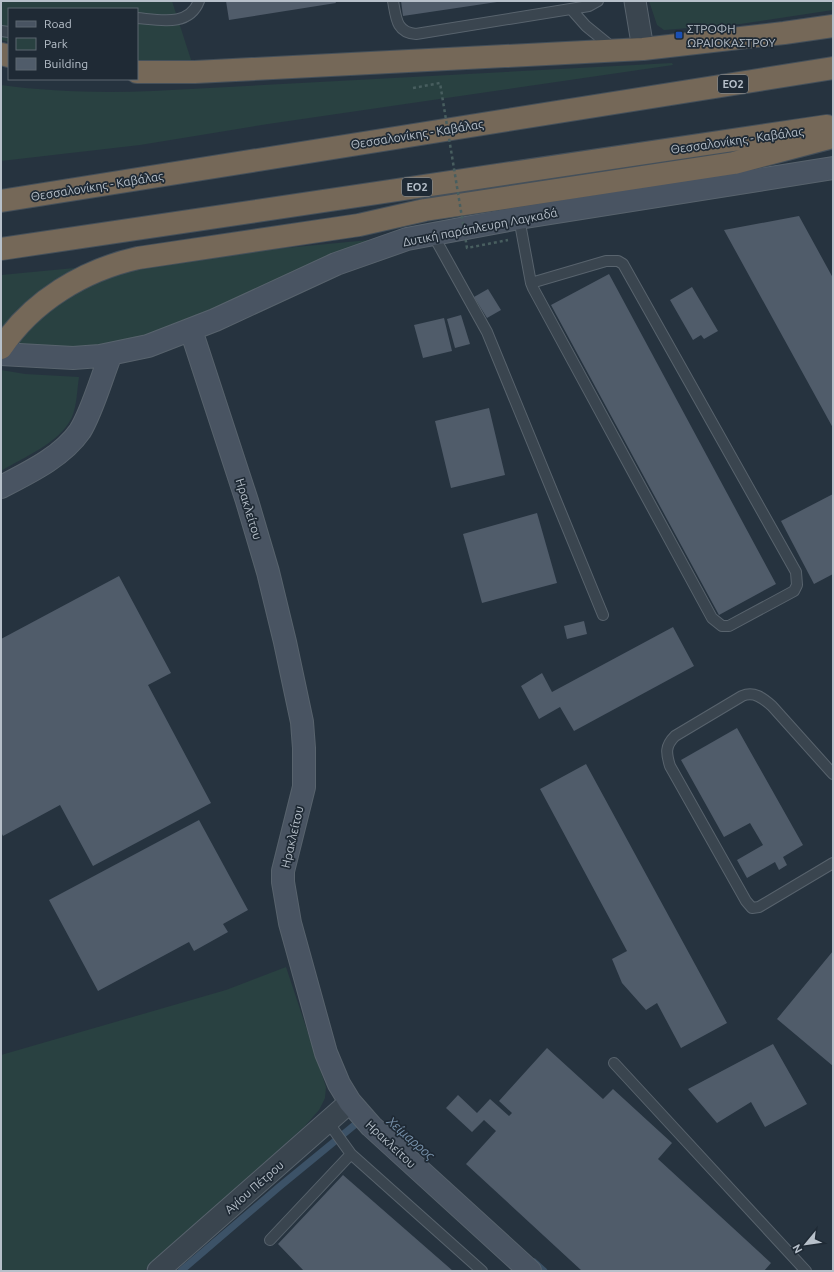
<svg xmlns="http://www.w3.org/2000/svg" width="834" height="1272" viewBox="0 0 834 1272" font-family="Ubuntu,sans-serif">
  <rect width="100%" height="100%" fill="#26333f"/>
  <path fill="#294141" d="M1,1H172L194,69L137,63V9H9V42L1,40Z
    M649,1H833V10L740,24L664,30L657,25Z
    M672,63L673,65L268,124L140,145L1,161V85C52,92 102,93 153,91Z
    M379,239L255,295L123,347L18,350L1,346V275Z
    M1,370L25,374L79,377C77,390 77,405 72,417C60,443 24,457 1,471Z
    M286,967L326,1087L325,1098L319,1110L305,1126L144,1271H1V1055L226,990Z"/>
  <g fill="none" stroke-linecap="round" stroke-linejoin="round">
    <path stroke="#3c5267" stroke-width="7" d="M534,1262L544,1271
      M181,1271L279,1187L357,1123L363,1124"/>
  </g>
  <path fill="#505c6a" d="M226,1H335L336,3L229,20Z
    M401,1H497V2L403,16Z
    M799,216L833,278V428L724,230Z
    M609,274L776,584L719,615L551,305Z
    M692,287L718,331L704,339L701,335L693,340L670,300Z
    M488,289L501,310L487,318L474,297Z
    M461,315L470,344L455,348L447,319Z
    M444,318L452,351L423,358L414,325Z
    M489,408L505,475L451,488L435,421Z
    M833,494V574L814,584L781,521Z
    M537,513L557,583L482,603L463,534Z
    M119,576L171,673L148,685L211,803L93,866L60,805L3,836L1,832V639Z
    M584,621L587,634L567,639L564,626Z
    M673,627L694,666L574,731L560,707L539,719L521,686L542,673L552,692Z
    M737,728L803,845L783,857L787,865L779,870L775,862L747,878L737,860L763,845L750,823L724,837L681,760Z
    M586,764L727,1023L681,1048L657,1003L646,1010L622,983L612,959L627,951L540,789Z
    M199,820L248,910L223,924L228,932L194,951L189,942L98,991L49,900Z
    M833,951V1066L777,1019Z
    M773,1044L807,1104L765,1127L751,1102L717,1123L688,1089Z
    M547,1048L603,1099L613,1089L672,1143L658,1159L771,1263L764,1271H582L466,1164L496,1131L484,1120L472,1132L446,1108L458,1095L477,1113L490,1099L509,1116L512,1113L499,1101Z
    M343,1175L453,1271H304L278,1244Z"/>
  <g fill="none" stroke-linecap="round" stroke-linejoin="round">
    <defs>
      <path id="lane" d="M393,1C396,17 396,33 416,34L589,6L598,1
        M571,9L586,26L613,48
        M137,18C160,20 189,27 199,1
        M1,31L9,32
        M519,218L531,283L533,288L712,618L722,626H729L794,591L797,585L796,572L623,264L618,261H606L531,283
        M432,233L487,332L603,615
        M833,774L772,706C763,698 754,691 742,696L675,736C665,746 666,753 670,766L746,901L752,908L759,907L833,863
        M614,1063L806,1271
        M351,1154L482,1271
        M270,1240L351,1154L328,1122"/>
      <path id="street" d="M635,1L643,49
        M158,1271L350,1102"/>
      <path id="secondary" d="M191,330L247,501L268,572L285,642L302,722L304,748V787L283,871V882L290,923L326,1053L339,1084L350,1102L371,1126L530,1271
        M1,354L73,358L100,356L148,346L215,320L336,264L407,239L519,218L833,168
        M1,487C28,473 62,457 80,431C92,412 102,376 111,354"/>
      <path id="highway" d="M1,54L9,56
        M137,72H195L643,49L784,33L833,26
        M1,201L833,68
        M1,249L827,126
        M1,348C32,301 84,270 138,258L359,225L425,210L734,163L833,137"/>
    </defs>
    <use href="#lane" stroke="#58636d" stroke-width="12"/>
    <use href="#street" stroke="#58636d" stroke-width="23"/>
    <use href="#secondary" stroke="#58636d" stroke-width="24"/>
    <use href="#highway" stroke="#45505a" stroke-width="24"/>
    <use href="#lane" stroke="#3a454f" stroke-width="10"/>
    <use href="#street" stroke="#3a454f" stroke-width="21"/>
    <use href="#secondary" stroke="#495462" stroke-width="22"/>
    <use href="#highway" stroke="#756858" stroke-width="22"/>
    <path stroke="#485e5f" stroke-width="2.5" stroke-dasharray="3 3" stroke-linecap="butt" d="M413,88L440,83L467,248L508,240"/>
  </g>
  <rect fill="#1a4fb4" stroke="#1f2a35" stroke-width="1.5" x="675" y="31" width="8" height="8" rx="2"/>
  <g text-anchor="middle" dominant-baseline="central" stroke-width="3.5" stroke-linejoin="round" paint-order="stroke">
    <g fill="#1f2a35" stroke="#89939d" stroke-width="1">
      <rect x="718" y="75" width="30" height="18" rx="3"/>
      <rect x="402" y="178" width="30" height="18" rx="3"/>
    </g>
    <g font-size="11" font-weight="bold" fill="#b7c0ca">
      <text x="733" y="84">ΕΟ2</text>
      <text x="417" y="187">ΕΟ2</text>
    </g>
    <g font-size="12" fill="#b7c0ca" stroke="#1f2a35" text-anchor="start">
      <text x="687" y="28">ΣΤΡΟΦΗ<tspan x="687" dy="14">ΩΡΑΙΟΚΑΣΤΡΟΥ</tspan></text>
    </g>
    <g font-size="12" fill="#b7c0ca" stroke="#1f2a35">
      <text transform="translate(417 134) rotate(-9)">Θεσσαλονίκης - Καβάλας</text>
      <text transform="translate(737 140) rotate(-8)">Θεσσαλονίκης - Καβάλας</text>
      <text transform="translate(97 186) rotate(-9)">Θεσσαλονίκης - Καβάλας</text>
      <text transform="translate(480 227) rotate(-11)">Δυτική παράπλευρη Λαγκαδά</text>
      <text transform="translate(249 509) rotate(73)">Ηρακλείτου</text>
      <text transform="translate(292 837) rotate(-77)">Ηρακλείτου</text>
      <text transform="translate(391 1144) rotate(43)">Ηρακλείτου</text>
      <text transform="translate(254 1187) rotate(-41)">Αγίου Πέτρου</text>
    </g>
    <g font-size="13" font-style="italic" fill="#7892ab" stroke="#1f2a35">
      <text transform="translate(411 1138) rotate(41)">Χείμαρρος</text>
    </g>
  </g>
  <rect width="834" height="1272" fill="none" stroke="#b7c0ca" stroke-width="4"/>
  <rect x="8" y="8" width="130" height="72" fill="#1f2a35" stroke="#5c6671"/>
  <rect x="16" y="21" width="20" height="6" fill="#495462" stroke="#5c6671"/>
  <text x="44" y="28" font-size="12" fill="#b7c0ca">Road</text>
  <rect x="16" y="38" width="20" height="12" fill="#294141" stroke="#5c6671"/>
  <text x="44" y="48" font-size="12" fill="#b7c0ca">Park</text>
  <rect x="16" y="58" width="20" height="12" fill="#505c6a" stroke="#5c6671"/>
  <text x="44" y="68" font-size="12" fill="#b7c0ca">Building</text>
  <g transform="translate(806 1244) rotate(241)" stroke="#1f2a35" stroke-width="3" paint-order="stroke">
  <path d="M0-3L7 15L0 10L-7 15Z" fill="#b7c0ca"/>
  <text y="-6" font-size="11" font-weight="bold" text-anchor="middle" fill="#b7c0ca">N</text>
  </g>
</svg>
